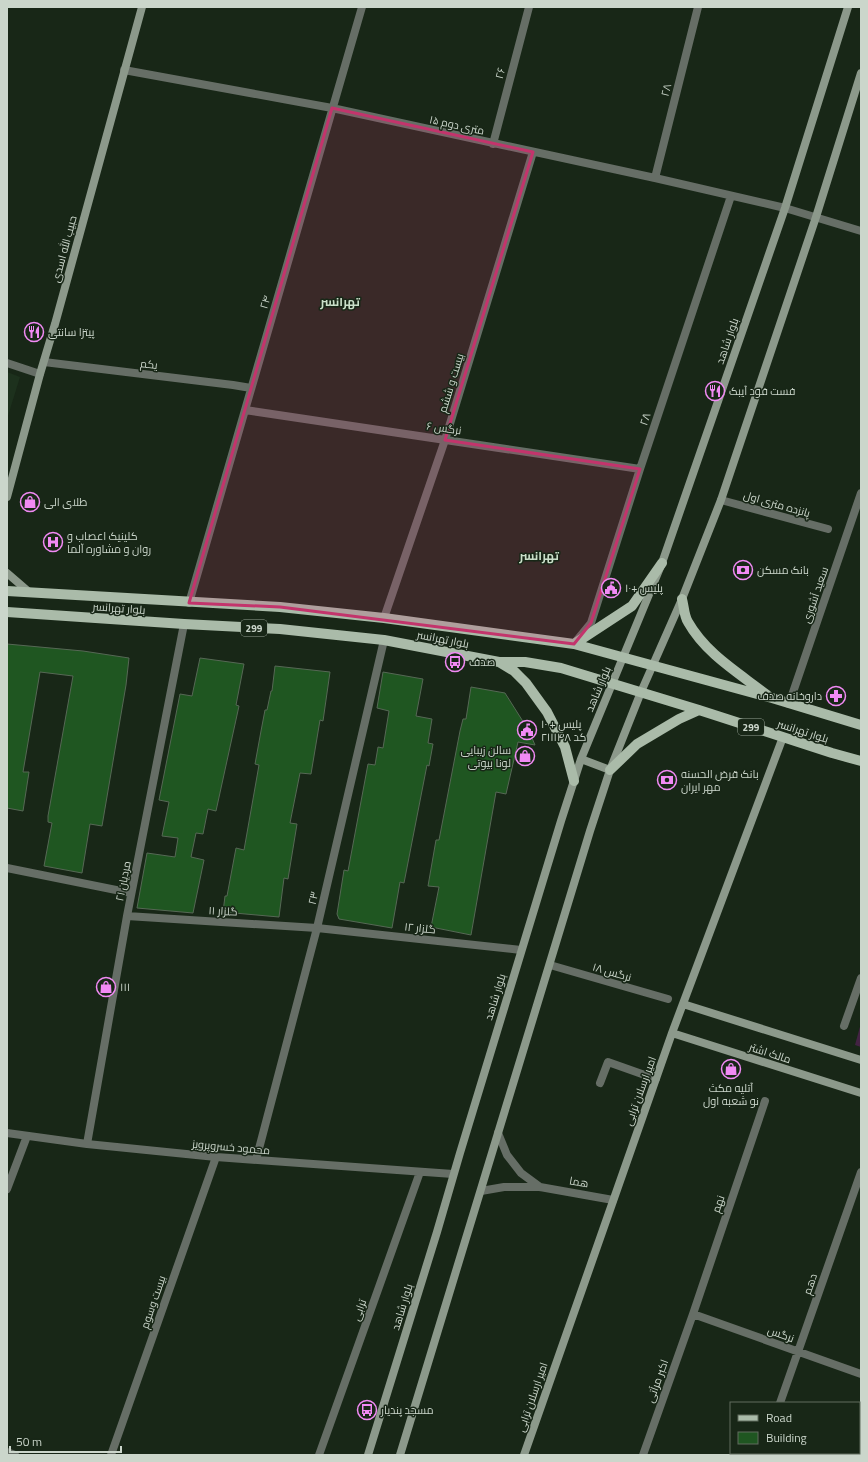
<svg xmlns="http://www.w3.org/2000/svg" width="868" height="1462" viewBox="0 0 868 1462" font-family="'Titillium Web',Cairo,sans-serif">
  <rect width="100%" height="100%" fill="#182717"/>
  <path fill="#1d311d" d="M7,372L20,377L7,419Z"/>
  <path fill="#432343" d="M861,1023V1047L855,1045Z"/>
  <path fill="#1f5621" stroke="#566855" d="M7,644L83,651L129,658L126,685L102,826L90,824L82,873L44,866L52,823L48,822V816L73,676L40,672L23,772H29L23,811L7,808Z
    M200,658L244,664L236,705L239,706L216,811L208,809L203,834L196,833L191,857L204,860L193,913L137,908L147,853L175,857L178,838L162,836L169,802L159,800L180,694L192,696Z
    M275,666L330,672L323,721L320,720L311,774L300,773L290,823L297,824L288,879L284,878L279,917L223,912L225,896H227L236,848L244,850L259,765L255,764L261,731L265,710H267L271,691H272Z
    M383,672L423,679L416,716L432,719L428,743L433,744L429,766L427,765L404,883L400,882L392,928L339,919L337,914L344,870L348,871L368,764L375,765L378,747L383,748L389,711L377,708Z
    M471,687L505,693L529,731L535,745L518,742L506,794L496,792L471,935L431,927L439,887L428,886L436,840H439L460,731L463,719H466Z"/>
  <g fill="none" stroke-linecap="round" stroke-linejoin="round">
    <path stroke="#666e66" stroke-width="8" d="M124,70L332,108L655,178L785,208L861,231
      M493,144L529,7
      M655,178L698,7
      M44,362L233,385L251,388
      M7,363L40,374
      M245,410L640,469
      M721,500L828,529
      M189,603L362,7
      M384,618L445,440L533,152
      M577,640L591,623L640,469L731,196
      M789,704L861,493
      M7,868L131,893
      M127,916L317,928L521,950
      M550,965L668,999
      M844,1026L861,978
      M600,1083L608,1062L656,1079
      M7,1133L87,1144L216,1157L453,1174
      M498,1133L507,1155L521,1173L540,1187
      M87,1144L127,916L184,624
      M256,1160L317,928L384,640
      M7,1189L27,1136
      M481,1191L504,1187H540L613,1200
      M693,1314L861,1374
      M780,1403L861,1172
      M7,1452L15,1455
      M111,1455L216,1157
      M319,1455L420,1172
      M643,1455L693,1314L765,1101
      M761,1455V1453"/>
    <path stroke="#8c998b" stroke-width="8" d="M7,497L40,374L55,324L142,7
      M7,573L29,592
      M581,759L610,770
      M683,1004L861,1060
      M672,1033L861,1093
      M368,1455L437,1232L460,1153L561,821L581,759L662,563L785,208L848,7
      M400,1455L590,831L610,770L641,692L682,599L721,500L816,217L861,73
      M524,1455L672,1033L783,737"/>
    <path stroke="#aabba9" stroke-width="10" d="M7,591L280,607L384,618L574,644L772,698L861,725
      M682,599C684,606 684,616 688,622C706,654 739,673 767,695
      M7,612L184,624L280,629L384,640L499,662H525L561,668L699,710L832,753L861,761
      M574,644L632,606L662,563
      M499,662L514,671L526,683L547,712L565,747L574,781
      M610,770L637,744L679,719L699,710"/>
  </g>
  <path fill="#c3346c" fill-opacity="0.2" stroke="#c3346c" stroke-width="3" stroke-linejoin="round" d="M332,108L533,152L445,440L640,469L591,623L574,644L280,607L189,603Z"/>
  <defs>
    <symbol id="restaurant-ring" viewBox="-11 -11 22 22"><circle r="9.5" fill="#182717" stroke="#f18af4" stroke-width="1.5"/><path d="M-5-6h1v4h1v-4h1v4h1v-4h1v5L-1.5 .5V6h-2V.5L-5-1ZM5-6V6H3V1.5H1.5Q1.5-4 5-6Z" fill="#f18af4"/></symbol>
    <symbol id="shop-ring" viewBox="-11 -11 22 22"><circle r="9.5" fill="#182717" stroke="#f18af4" stroke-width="1.5"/><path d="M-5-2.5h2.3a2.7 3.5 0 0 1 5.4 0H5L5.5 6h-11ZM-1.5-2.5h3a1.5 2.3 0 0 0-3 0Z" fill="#f18af4"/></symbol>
    <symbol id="hospital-ring" viewBox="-11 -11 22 22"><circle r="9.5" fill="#182717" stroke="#f18af4" stroke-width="1.5"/><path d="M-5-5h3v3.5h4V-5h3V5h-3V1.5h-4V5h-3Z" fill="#f18af4"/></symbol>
    <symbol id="bank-ring" viewBox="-11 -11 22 22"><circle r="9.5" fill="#182717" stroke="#f18af4" stroke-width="1.5"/><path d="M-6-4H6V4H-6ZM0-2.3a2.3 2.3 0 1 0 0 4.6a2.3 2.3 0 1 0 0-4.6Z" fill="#f18af4"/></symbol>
    <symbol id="civic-ring" viewBox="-11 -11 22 22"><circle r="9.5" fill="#182717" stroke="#f18af4" stroke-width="1.5"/><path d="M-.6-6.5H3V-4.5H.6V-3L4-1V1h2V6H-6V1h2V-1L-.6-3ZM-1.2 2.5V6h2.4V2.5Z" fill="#f18af4"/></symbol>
    <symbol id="bus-ring" viewBox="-11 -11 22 22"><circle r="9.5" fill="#182717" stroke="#f18af4" stroke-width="1.5"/><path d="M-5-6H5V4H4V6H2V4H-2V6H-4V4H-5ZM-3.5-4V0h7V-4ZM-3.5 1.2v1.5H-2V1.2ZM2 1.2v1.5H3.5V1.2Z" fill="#f18af4"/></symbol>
    <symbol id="pharmacy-ring" viewBox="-11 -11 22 22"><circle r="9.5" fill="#182717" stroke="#f18af4" stroke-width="1.5"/><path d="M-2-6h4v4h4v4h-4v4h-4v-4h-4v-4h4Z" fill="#f18af4"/></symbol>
  </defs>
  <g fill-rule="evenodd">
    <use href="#restaurant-ring" x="23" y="321" width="22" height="22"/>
    <use href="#restaurant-ring" x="704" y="380" width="22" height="22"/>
    <use href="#shop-ring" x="19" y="491" width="22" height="22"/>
    <use href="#hospital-ring" x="42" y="531" width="22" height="22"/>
    <use href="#bank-ring" x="732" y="559" width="22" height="22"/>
    <use href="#civic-ring" x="600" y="577" width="22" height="22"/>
    <use href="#bus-ring" x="444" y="651" width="22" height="22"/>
    <use href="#pharmacy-ring" x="825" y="685" width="22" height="22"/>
    <use href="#civic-ring" x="516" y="719" width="22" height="22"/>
    <use href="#shop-ring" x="514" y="745" width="22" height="22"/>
    <use href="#bank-ring" x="656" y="769" width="22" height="22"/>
    <use href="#shop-ring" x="95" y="976" width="22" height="22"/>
    <use href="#shop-ring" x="720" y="1058" width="22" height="22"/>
    <use href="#bus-ring" x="356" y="1399" width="22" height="22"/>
  </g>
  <g text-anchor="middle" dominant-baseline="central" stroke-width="3" stroke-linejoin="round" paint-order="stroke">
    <g fill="#182717" stroke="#95a295" stroke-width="1">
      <rect x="241" y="620" width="26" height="16" rx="3"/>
      <rect x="738" y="719" width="26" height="16" rx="3"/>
    </g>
    <g font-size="10" font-weight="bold" fill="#cbd6cb">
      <text x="254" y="628">299</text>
      <text x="751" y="727">299</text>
    </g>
    <g font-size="11" fill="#cbd6cb" stroke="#182717">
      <text transform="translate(500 73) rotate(-75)">۲۶</text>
      <text transform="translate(666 90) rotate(-76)">۲۸</text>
      <text transform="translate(457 125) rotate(12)">۱۵ متری دوم</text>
      <text transform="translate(64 249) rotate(-75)">حبیب الله اسدی</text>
      <text transform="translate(265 302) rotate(-74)">۲۴</text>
      <text transform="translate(727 341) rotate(-71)">بلوار شاهد</text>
      <text transform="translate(149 364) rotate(7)">یکم</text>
      <text transform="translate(451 383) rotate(-73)">بیست و ششم</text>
      <text transform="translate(645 419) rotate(-71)">۲۸</text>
      <text transform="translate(444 428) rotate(8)">نرگس ۶</text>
      <text transform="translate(777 504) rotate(16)">پانزده متری اول</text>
      <text transform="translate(815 595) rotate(-71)">سعید آشوری</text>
      <text transform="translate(119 608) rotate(4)">بلوار تهرانسر</text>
      <text transform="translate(443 639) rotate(11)">بلوار تهرانسر</text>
      <text transform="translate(598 689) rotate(-67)">بلوار شاهد</text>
      <text transform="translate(803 731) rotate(18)">بلوار تهرانسر</text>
      <text transform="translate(123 881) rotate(-79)">۲۱ مردیان</text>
      <text transform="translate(313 898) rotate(-77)">۲۳</text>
      <text transform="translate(223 911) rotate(3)">گلزار ۱۱</text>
      <text transform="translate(420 928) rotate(6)">گلزار ۱۲</text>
      <text transform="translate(612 972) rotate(16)">نرگس ۱۸</text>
      <text transform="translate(495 997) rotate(-73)">بلوار شاهد</text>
      <text transform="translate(770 1053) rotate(18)">مالک اشتر</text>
      <text transform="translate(640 1091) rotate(-70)">امیر ارسلان ترابی</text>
      <text transform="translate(231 1147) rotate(5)">محمود خسروپرویز</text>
      <text transform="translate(579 1182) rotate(10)">هما</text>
      <text transform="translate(718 1204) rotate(-71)">نهم</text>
      <text transform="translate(810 1284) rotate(-71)">دهم</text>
      <text transform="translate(153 1302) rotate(-71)">بیست وسوم</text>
      <text transform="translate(402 1307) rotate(-73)">بلوار شاهد</text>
      <text transform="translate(359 1310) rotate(-70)">ترابی</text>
      <text transform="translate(781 1334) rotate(20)">نرگس</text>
      <text transform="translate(657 1381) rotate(-70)">اکبر مرآتی</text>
      <text transform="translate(532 1397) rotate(-71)">امیر ارسلان ترابی</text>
    </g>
    <g font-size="11" fill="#cbd6cb" stroke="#182717" text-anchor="start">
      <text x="48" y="332">پیتزا سانتی</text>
      <text x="729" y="391">فست فود آیبک</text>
      <text x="44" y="502">طلای الی</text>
      <text x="67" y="536">کلینیک اعصاب و<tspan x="67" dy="13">روان و مشاوره آلما</tspan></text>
      <text x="757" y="570">بانک مسکن</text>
      <text x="625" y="588">پلیس +۱۰</text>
      <text x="469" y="662">صدف</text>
      <text x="822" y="696" text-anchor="end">داروخانه صدف</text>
      <text x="541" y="724">پلیس + ۱۰<tspan x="541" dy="13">کد ۲۱۱۱۴۸</tspan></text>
      <text x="511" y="750" text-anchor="end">سالن زیبایی<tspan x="511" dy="13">لونا بیوتی</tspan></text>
      <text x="681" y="774">بانک قرض الحسنه<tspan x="681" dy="13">مهر ایران</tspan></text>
      <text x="120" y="987">۱۱۱</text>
      <text x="731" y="1088" text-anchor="middle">آتلیه مکث<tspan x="731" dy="13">نو شعبه اول</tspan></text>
      <text x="381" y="1410">مسجد پندیار</text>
    </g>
    <g font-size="12" font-weight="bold" fill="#cadfc9" stroke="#182717">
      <text x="340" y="301">تهرانسر</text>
      <text x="539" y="555">تهرانسر</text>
    </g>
  </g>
  <rect width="868" height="1462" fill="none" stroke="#cbd6cb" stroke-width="16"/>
  <rect x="730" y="1402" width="130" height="52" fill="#182717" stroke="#606d5f"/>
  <rect x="738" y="1415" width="20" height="6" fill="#aabba9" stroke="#606d5f"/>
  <text x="766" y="1422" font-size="12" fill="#cbd6cb">Road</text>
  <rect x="738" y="1432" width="20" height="12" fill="#1f5621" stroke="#606d5f"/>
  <text x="766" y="1442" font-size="12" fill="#cbd6cb">Building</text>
  <path d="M10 1446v6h111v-6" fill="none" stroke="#cbd6cb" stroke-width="2"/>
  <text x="16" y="1446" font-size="12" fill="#cbd6cb" stroke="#182717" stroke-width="3" paint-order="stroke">50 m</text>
</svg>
